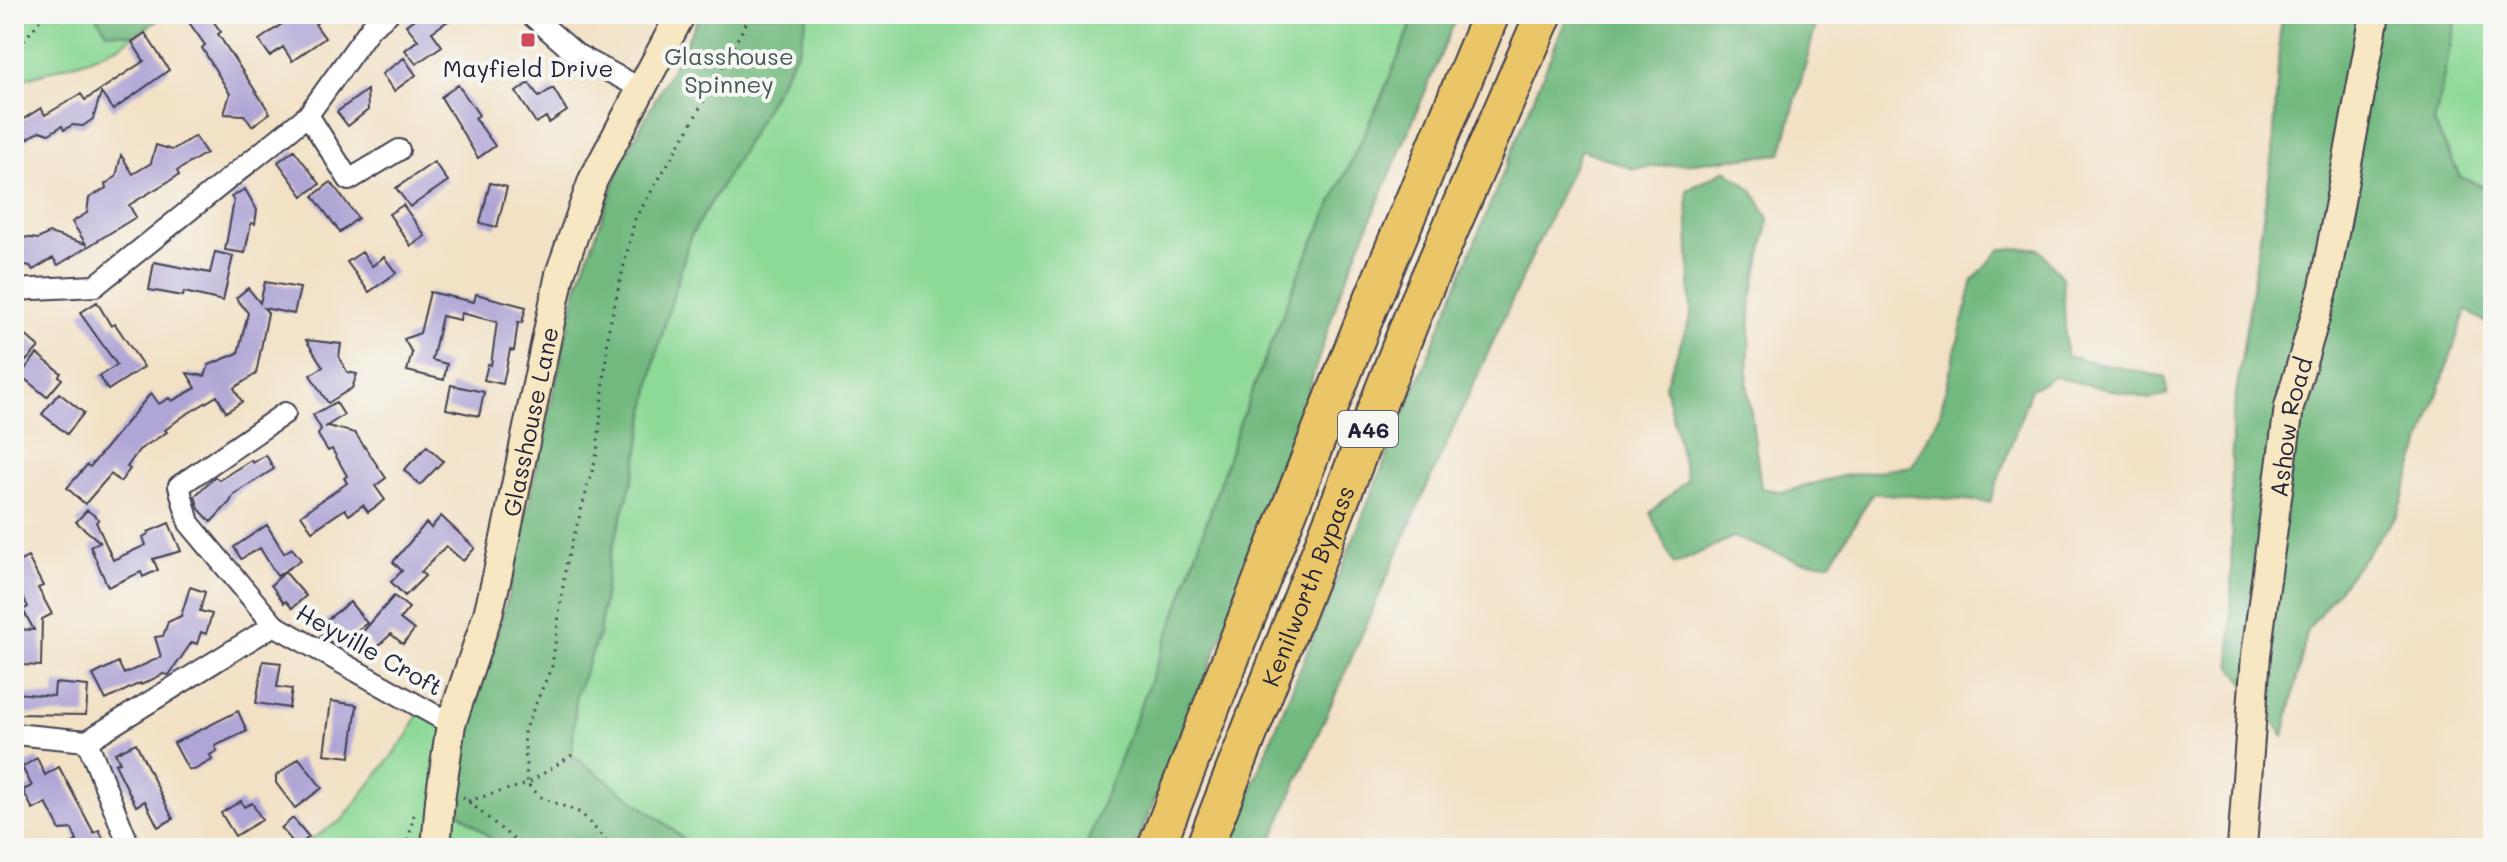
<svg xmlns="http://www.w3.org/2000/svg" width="2507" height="862" viewBox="0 0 2507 862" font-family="Mali,sans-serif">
  <rect width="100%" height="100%" fill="#f6f6f2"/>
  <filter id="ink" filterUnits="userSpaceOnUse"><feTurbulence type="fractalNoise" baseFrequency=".0125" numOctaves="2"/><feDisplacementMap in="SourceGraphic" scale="16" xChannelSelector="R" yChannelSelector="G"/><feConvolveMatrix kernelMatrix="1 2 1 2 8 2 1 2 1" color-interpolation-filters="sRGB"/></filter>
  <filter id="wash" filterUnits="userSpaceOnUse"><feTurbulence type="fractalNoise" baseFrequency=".006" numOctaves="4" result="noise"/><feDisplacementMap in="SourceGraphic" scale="32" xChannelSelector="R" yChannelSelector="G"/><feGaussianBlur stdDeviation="1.8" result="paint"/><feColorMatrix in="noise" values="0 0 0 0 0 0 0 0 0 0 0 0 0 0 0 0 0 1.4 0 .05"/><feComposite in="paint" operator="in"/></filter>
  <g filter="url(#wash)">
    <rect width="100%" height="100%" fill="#f2e1c5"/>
    <path fill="#8dd996" stroke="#587e68" stroke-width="2" d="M14,14H167L119,46L86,60L20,80L14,86Z
      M808,14H1416L1381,98L1299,273L1240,422L1174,620L1085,848H693L667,825L572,755L576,695L599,634L609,560L635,471L656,355L690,237L735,163L799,48Z
      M2457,14H2493V191L2460,177L2434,123Z
      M421,707L451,724L436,848H297L342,820L409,734Z
      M453,807L502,848H443Z"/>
    <path fill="#72b97f" stroke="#4a6e5d" stroke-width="2" d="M94,14H167L136,35L107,32Z
      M701,14H808L799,48L735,163L690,237L656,355L635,471L609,560L599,634L576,695L572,755L667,825L693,848H502L453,807L460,729L487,666L507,600L577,287L623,160Z
      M1416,14H1458L1339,295L1253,561L1135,848H1085L1174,620L1240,422L1299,273L1381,98Z
      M1568,14H1819L1781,154L1633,169L1581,149L1427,486L1268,848H1227Z
      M2281,14H2457L2434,123L2460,177L2493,191V328L2466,310L2397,515L2308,629L2284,736L2231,665L2232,420L2273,152Z
      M1726,170L1753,191L1769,219L1752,298L1747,383L1761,488L1784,492L1842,476L1912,466L1939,417L1973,280L2001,249L2038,248L2063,279L2066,356L2165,377L2168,395L2149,399L2054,377L2031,389L1990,502L1873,493L1831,563L1799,561L1733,537L1674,565L1650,513L1687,480L1665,385L1691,316L1687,190Z"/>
    <g id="blocks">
      <path fill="#b0a6d6" d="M183,14H208L221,32L218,34L270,113L252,126L244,115L224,114L230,94L202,48L205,45Z
        M285,14H331L315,24L325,38L292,61L283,47L270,56L259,40L289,19Z
        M421,14H458L432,32L442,46L416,64L405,50L418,40L406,25Z
        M145,33L169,70L113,110L101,93L93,119L83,126L72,125L64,130L62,126L49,134L40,131L14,147V125L41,108L45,115L81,94L85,100L144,61L132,42Z
        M404,58L416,75L394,91L382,74Z
        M529,83L539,97L553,88L567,111L549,123L546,117L536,123L516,92Z
        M458,85L479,115L475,118L495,146L478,158L441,97Z
        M367,90L368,110L348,126L337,112Z
        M195,136L206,153L177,171L179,175L129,205L136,217L58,265L53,258L33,270L30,266L14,263V236L38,239L49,233L86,244L72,222L87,213L89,198L106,188L105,184L116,177L121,155L133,174L151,163L156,145L172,150Z
        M294,150L320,184L303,196L278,162Z
        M434,162L448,181L410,207L396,188Z
        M331,182L358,218L340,232L313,196Z
        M490,183L507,187L497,227L480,223Z
        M245,189L257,210L255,224L251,223L245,253L225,250L234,201L231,197Z
        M403,205L425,236L411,246L389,214Z
        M215,252L233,256L223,301L184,292L183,296L149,290L154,262L210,273Z
        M362,252L372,266L384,257L396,273L369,292L347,262Z
        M265,282L300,288L294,314L264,308L268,313L256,374L234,388L242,402L226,412L217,396L182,417L165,430L167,432L139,450L127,467L130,469L120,482L111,474L85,504L67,488L87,465L90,467L151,393L159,404L169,398L172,401L196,388L187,373L205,376L209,365L238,353L248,313L236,298L248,288L260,303Z
        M430,292L474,302L476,294L526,307L522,323L518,322L514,351L510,350L503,384L484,380L488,364L491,365L497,322L461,313L460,320L442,316L432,360L447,364L444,380L407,371L412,353L404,339L420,333Z
        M97,302L111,326L115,324L144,367L108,390L99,376L117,365L80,313Z
        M14,325L39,347L26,361L14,350Z
        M306,340L341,344L339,357L347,372L357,374L352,388L328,403L310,375L323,367Z
        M37,354L61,373L59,376L62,379L47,397L20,375Z
        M451,385L484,392L479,416L446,409Z
        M59,393L84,413L67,434L42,414Z
        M336,402L344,415L325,427L328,426L355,433L386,478L375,486L385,500L368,512L363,505L349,515L345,509L312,531L301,515L347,483L344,478L347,476L332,449L328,451L318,435L321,429L313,415Z
        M427,446L443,461L420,485L404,470Z
        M266,455L274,469L234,494L230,502L211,522L199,509L195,496L211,480L215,477L219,480L251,460L253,463Z
        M87,510L99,519L96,522L113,560L146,545L143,537L148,534V532L169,523L181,551L153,559L158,570L143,577L141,572L108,587L90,546L100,542L76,522Z
        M441,516L475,548L463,561L446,546L421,572L425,576L405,596L391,582L402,571L393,562L426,523L431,528Z
        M267,525L284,553L292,548L301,560L277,576L260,548L241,559L234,547Z
        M28,557L43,586L38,588L52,614L42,619L41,666L23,665V661H14V629L34,630L23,610L28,607L14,581V564Z
        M285,572L306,596L292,608L286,601L284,603L271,585Z
        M190,587L205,592L200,611L212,614L206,634L201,632L197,644L192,642L169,675L163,674L141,685L140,683L106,700L93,675L118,662L124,674L161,657L155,637L163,636L168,622L181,616Z
        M394,596L409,608L400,619L414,630L403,644L391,634L375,649L361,634Z
        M350,602L367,623L337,646L324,638L316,628Z
        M263,661L281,663L277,687L292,689L289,708L256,703Z
        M55,683L88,686L86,715L14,714V693L54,696Z
        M331,701L357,705L350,757L324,754Z
        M238,711L247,731L215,746L217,751L210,755L212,760L194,770L188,769L174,743Z
        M136,743L173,819L158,827L145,801L136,806L115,764L120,762L115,753Z
        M37,758L45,775L59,767L94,833L99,830L108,848H63L77,841L72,829L60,830L46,803L33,810L23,790L32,786L22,767Z
        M299,758L322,788L295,808L276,783V776Z
        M241,801L244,807L252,803L262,820L235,836L221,813Z
        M293,818L309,837L297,847L281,828Z"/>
    </g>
  </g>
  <g filter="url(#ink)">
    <use href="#blocks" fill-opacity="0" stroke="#413f50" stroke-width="2"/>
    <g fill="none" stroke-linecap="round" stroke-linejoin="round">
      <defs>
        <path id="street" d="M530,14L576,54L640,88
          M308,115L349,180L399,150
          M14,290L95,286L308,115L371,27L388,14
          M285,413L179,486L189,523L274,625L451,724
          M14,734L87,741L274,625
          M87,741L126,838"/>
        <g id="secondary">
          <path id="s1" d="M436,848L440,800L451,724L488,614L497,577L560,274L593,180L681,14"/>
          <path id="s2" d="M2242,848L2256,655L2289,407L2324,287L2375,14"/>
        </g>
        <g id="highway">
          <path d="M1156,848L1366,315L1491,14"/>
          <path id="s3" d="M1204,848L1413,315L1544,14"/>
        </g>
      </defs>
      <use href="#street" stroke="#413f50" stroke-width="24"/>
      <use href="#secondary" stroke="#413f50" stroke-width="32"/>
      <use href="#highway" stroke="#413f50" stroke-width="40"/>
      <path stroke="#413f50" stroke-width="3" stroke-dasharray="2 6" stroke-linecap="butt" d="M14,53L45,14
        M572,755L527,784L542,798L581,813L613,848
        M463,797L524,848
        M468,801L527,784L524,731L552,666L566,564L597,454L609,328L635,219L688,130L751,14
        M407,848L415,809"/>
      <use href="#street" stroke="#fff" stroke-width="20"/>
      <use href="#secondary" stroke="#f7e8c3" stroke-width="28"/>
      <use href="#highway" stroke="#ebc669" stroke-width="36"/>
    </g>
  </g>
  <rect fill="#d1495b" stroke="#f6f6f2" stroke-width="3" x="520" y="32" width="16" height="16" rx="4"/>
  <g text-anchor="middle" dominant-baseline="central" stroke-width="8" stroke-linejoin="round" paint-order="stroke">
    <rect fill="#f6f6f2" stroke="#626272" stroke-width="2" x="1338" y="411" width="60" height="36" rx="6"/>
    <g font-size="22" font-weight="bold" fill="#22223b">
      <text x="1368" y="429">A46</text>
    </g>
    <g font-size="24" fill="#425956" stroke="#f6f6f2">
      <text x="729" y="55">Glasshouse<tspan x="729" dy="28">Spinney</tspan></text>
    </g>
    <g font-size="24" fill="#22223b" stroke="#f6f6f2">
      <text x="528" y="67">Mayfield Drive</text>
    </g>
    <g font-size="24" fill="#22223b" stroke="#f6f6f2">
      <text stroke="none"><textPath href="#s1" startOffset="438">Glasshouse Lane</textPath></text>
      <text stroke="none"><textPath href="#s2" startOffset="424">Ashow Road</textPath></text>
      <text stroke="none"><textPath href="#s3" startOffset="282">Kenilworth Bypass</textPath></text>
      <text transform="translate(370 649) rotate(29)">Heyville Croft</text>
    </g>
  </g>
  <rect width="2507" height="862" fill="none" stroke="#f6f6f2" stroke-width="48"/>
</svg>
